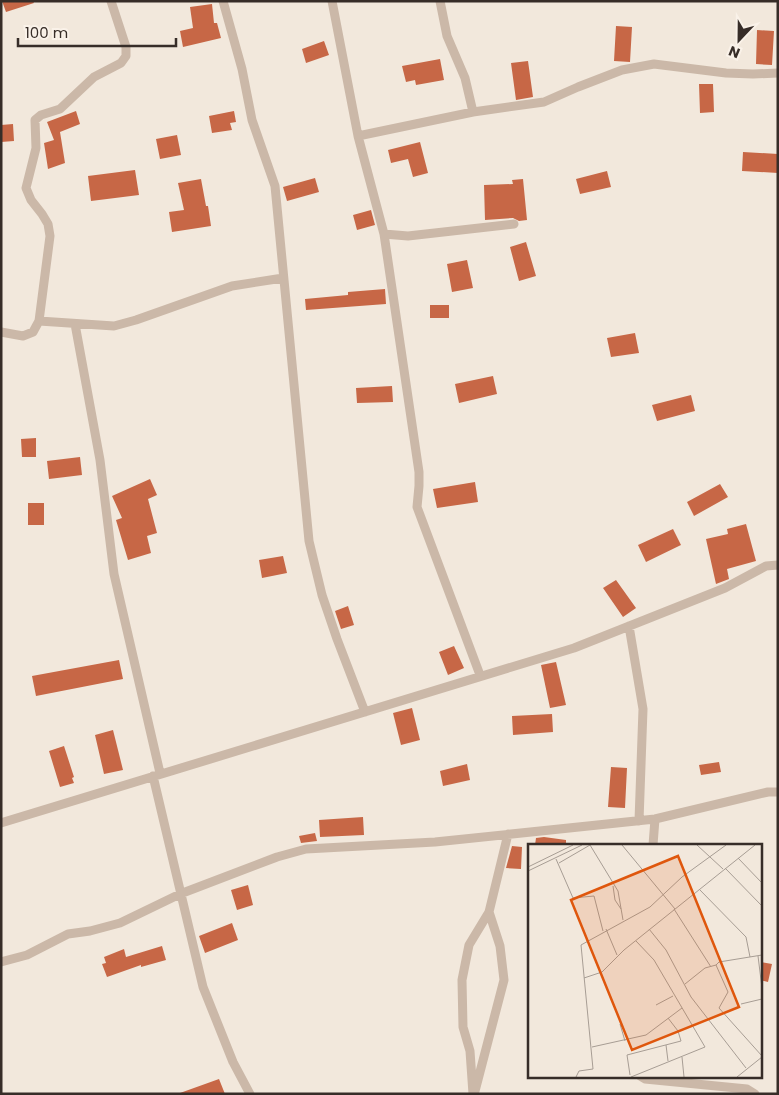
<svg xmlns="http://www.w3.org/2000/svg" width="779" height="1095" viewBox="0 0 779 1095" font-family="Poppins,sans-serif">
  <rect width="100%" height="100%" fill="#f2e8dc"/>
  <path fill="#c76746" d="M2,1H33L34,3L6,12Z
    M212,4L214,23H217L221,38L183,47L180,31L193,28L190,7Z
    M616,26L632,27L630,62L614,61Z
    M757,30L774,31L772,65L756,64Z
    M324,41L329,55L306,63L302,49Z
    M440,59L444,80L416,85L415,80L406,82L402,66Z
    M528,61L533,97L516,100L511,63Z
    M699,84H713L714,112L700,113Z
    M76,111L80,124L60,132L65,163L48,169L44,143L54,140L47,122Z
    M234,111L236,122L230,123L232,130L212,133L209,116Z
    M13,124L14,141L1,142V125Z
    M177,135L181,155L160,159L156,139Z
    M420,142L428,173L413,177L408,159L391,163L388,150Z
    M743,152L778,154V173L742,171Z
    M135,170L139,195L91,201L88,176Z
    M607,171L611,187L580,194L576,179Z
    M315,178L319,192L287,201L283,187Z
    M201,179L206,206H208L211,226L172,232L169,212L184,210L178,183Z
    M523,179L527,220L519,221L513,218L485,220L484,185L513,184L512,180Z
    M371,210L375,225L357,230L353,215Z
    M526,242L536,276L519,281L510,247Z
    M467,260L473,288L452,292L447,264Z
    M385,289L386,304L306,310L305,299L348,295V292Z
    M430,305H449V318H430Z
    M635,333L639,353L611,357L607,338Z
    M493,376L497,394L459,403L455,384Z
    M392,386L393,402L357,403L356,388Z
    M691,395L695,411L657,421L652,405Z
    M36,438V457H22L21,439Z
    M80,457L82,475L49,479L47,461Z
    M150,479L157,495L148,499L157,533L147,536L151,553L128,560L116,520L122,518L112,496Z
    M475,482L478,502L437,508L433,489Z
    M720,484L728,497L694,516L687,502Z
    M28,503H44V525H28Z
    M746,524L756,561L727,569L729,579L716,584L706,539L728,534L727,529Z
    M673,529L681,545L646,562L638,545Z
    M283,556L287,573L262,578L259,560Z
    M616,580L636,608L623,617L603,588Z
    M348,606L354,625L341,629L335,611Z
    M454,646L464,668L448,675L439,652Z
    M119,660L123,679L36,696L32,676Z
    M556,662L566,705L550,708L541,665Z
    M412,708L420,740L401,745L393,713Z
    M552,714L553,732L513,735L512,716Z
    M113,730L123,770L104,774L95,735Z
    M64,746L74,777L72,778L74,783L60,787L49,751Z
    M719,762L721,772L701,775L699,765Z
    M467,764L470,780L443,786L440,771Z
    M611,767L627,768L625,808L608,807Z
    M363,817L364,835L320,837L319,820Z
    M315,833L317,841L301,843L299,836Z
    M544,837L566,840V845H535L536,838Z
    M512,846L522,847L521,869L506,868Z
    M248,885L253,905L237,910L231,890Z
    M232,923L238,940L205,953L199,936Z
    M162,946L166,960L141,967V965L107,977L102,964L106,963L104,957L124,949L126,957Z
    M760,962L772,964L768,982L760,980Z
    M219,1079L225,1094H180V1093Z"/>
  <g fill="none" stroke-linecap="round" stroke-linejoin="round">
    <path stroke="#cbb8a8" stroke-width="9" d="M223,1L242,69L252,120L275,186L309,541L322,595L337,639L365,712
      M332,1L358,136L384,234L419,472V486L417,507L480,675
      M440,1L447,36L465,78L473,112
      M358,136L473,112L544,102L578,87L622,70L654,64L726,73L753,74L778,73
      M384,234L408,236L514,224
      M39,321L114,326L136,320L232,286L283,278
      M75,324L100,460L114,574L160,773
      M1,332L23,336L33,332L39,321L50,236L48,224L42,214L31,200L26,188L36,148L35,120L41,115L60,109L94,77L121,63L126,56V47L111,1
      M629,626L643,709L639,821
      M153,776L203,987L233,1062L250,1094
      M1,823L574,648L725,588L766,566L778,565
      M653,845L655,819
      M1,962L27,955L68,934L90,931L120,923L180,894L277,857L306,849L435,842L655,819L768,792H778
      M640,1076L645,1079L747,1089L755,1094
      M475,1091L504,980L500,946L489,912
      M473,1094L470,1051L463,1027L462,980L469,945L489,912L508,834"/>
  </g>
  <g transform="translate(528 844)">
    <rect width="234" height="234" fill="#f2e8dc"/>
    <path fill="none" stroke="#a79d94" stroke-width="1" d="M62,1L90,47L95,76M94,1L147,65M169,1L195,25M210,14L234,39M28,15L45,54L66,52L75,87M31,19L62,1M0,23L45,1M197,24L234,62M0,27L54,1M85,42L87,56L93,65M171,45L218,93L222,113M146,65L183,123M78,85L89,111M121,85L138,106L163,153L218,224M234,111L191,118L188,121L200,148L191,164L234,212M230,112L234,144M56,134L74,128L96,106L227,1M157,140L177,124L188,121M213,160L234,155M128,161L145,152M92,180L97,197M138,201L140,217M64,203L118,191L154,164M154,213L156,233M102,231L99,211L153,197L150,187L140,174M48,233L51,227L65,225L53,101L122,63L154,33L198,1M103,233L177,203L126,116L108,97M209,233L234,213"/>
    <path fill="#df570d" fill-opacity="0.15" stroke="#df570d" stroke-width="2.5" d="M150,12L211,163L104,206L43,56Z"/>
    <rect width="234" height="234" fill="none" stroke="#372d28" stroke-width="2.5"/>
  </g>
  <rect width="779" height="1095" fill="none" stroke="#372d28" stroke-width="5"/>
  <g transform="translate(739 40) rotate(202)" stroke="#faf2e9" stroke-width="4" paint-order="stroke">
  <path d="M0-4L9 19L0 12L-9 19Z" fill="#372d28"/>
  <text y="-8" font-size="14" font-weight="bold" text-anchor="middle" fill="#372d28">N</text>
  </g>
  <path d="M18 38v8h158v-8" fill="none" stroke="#372d28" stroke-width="2.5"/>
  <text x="25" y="38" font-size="15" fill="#372d28" stroke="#faf2e9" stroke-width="4" paint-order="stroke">100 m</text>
</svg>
